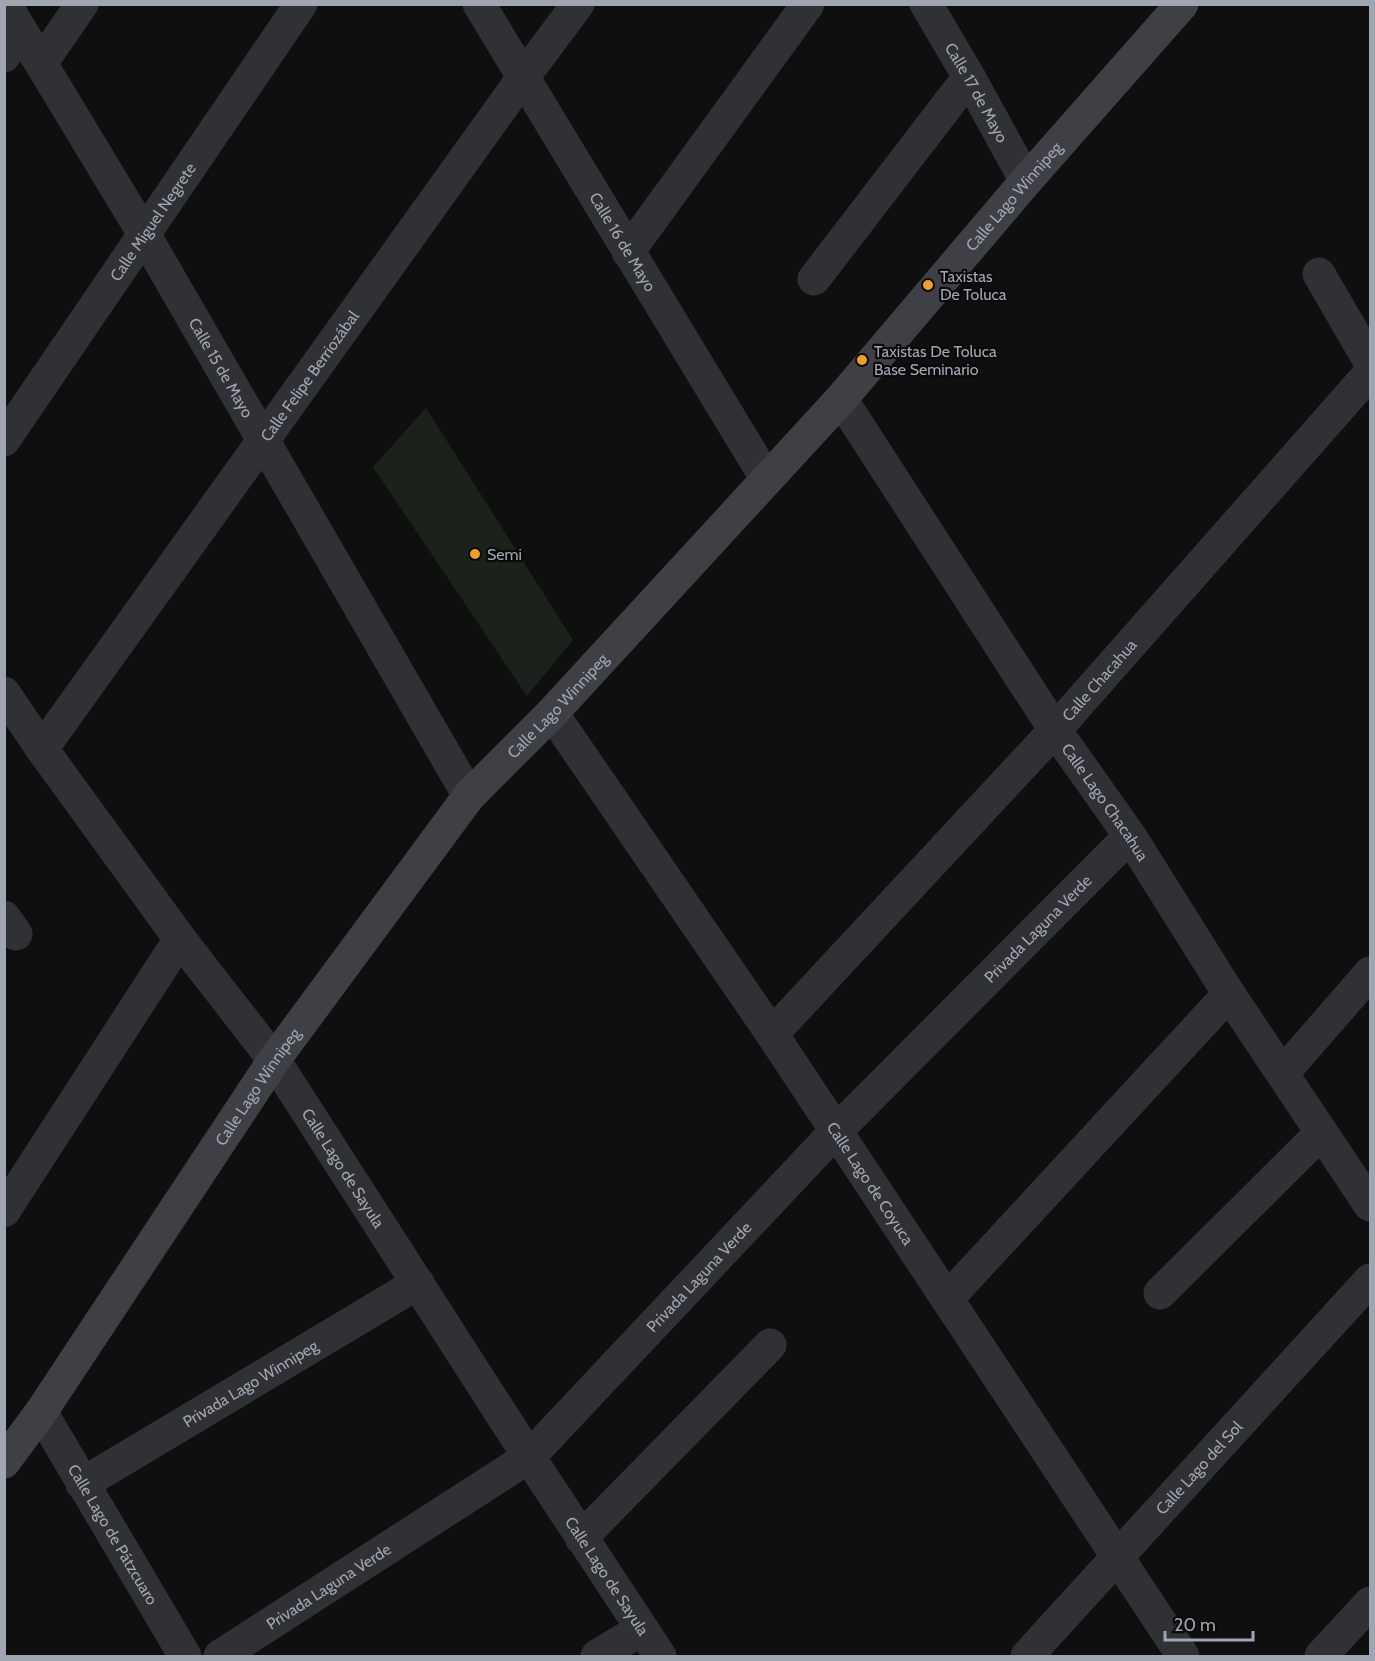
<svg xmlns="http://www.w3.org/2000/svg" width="1375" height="1661" viewBox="0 0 1375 1661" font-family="Cabin,sans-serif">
  <rect width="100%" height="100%" fill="#0f0f10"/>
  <path fill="#1b221c" d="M426,408L573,640L527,696L373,467Z"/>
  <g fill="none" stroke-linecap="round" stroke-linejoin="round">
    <g stroke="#303135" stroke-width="33">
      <path id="s1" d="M5,4L144,234L469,796"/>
      <path id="s2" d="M479,4L766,478"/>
      <path id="s3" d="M926,4L969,77L1026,181"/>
      <path d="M4,56L21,31"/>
      <path d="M42,62L82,4"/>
      <path d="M628,252L808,4"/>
      <path d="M1319,274L1370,362"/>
      <path d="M814,279L969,77"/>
      <path id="s4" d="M841,399L1055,730L1130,836L1229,994L1370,1205"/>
      <path id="s5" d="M4,440L301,4"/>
      <path id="s6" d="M4,693L42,749L180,939L274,1060L529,1457L660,1656"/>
      <path id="s7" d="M552,713L772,1034L1183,1656"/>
      <path id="s8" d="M42,749L522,79L578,4"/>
      <path d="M4,917L16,934"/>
      <path id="s9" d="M772,1034L1055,730L1370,373"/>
      <path d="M1283,1073L1370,973"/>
      <path d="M4,1211L180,939"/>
      <path d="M1160,1293L1321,1133"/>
      <path d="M947,1299L1229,994"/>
      <path id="s10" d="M41,1412L185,1656"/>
      <path id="s11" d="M82,1484L418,1283"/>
      <path d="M581,1538L770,1345"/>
      <path id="s12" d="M220,1656L529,1457L836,1131L1130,836"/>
      <path d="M597,1656L642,1629"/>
      <path id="s13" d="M1027,1656L1370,1280"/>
      <path d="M1321,1656L1370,1603"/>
    </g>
    <path stroke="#3e4045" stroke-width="33" id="s14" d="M4,1462L41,1412L274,1060L469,796L552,713L841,399L1026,181L1182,4"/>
  </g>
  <g fill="#eda029" stroke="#0a0a0b" stroke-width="2">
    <circle cx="928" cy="285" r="6"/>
    <circle cx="862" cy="360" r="6"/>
    <circle cx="475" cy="554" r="6"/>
  </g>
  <g text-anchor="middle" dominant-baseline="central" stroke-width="4.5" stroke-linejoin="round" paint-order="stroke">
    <g font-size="16" fill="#a0a6b1" stroke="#0a0a0b">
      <text stroke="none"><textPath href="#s3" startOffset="102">Calle 17 de Mayo</textPath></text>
      <text stroke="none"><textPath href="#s14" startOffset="1623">Calle Lago Winnipeg</textPath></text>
      <text stroke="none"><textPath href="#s5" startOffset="264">Calle Miguel Negrete</textPath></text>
      <text stroke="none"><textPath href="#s2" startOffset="278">Calle 16 de Mayo</textPath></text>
      <text stroke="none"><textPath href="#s1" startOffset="423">Calle 15 de Mayo</textPath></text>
      <text stroke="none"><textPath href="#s8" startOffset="459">Calle Felipe Berriozábal</textPath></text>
      <text stroke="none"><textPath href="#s9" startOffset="482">Calle Chacahua</textPath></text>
      <text stroke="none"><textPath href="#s14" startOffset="939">Calle Lago Winnipeg</textPath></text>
      <text stroke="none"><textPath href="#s4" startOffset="482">Calle Lago Chacahua</textPath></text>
      <text stroke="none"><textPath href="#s12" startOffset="1101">Privada Laguna Verde</textPath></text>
      <text stroke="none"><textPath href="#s14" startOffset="453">Calle Lago Winnipeg</textPath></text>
      <text stroke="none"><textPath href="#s6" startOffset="584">Calle Lago de Sayula</textPath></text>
      <text stroke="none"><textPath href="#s7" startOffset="568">Calle Lago de Coyuca</textPath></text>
      <text stroke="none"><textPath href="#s12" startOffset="615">Privada Laguna Verde</textPath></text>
      <text stroke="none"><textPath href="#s11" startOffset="196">Privada Lago Winnipeg</textPath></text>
      <text stroke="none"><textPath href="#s13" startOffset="255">Calle Lago del Sol</textPath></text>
      <text stroke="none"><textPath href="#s10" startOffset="142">Calle Lago de Pátzcuaro</textPath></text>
      <text stroke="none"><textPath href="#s6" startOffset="1070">Calle Lago de Sayula</textPath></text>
      <text stroke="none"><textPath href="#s12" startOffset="129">Privada Laguna Verde</textPath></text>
    </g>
    <g font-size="16" fill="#a0a6b1" stroke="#0a0a0b" text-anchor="start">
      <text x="940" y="276">Taxistas<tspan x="940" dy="18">De Toluca</tspan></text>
      <text x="874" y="351">Taxistas De Toluca<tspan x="874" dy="18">Base Seminario</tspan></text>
      <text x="487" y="554">Semi</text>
    </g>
  </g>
  <rect width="1375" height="1661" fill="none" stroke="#a0a6b1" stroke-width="12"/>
  <path d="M1165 1631v9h88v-9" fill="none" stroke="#a0a6b1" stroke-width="3"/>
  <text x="1174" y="1631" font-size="18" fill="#a0a6b1" stroke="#0a0a0b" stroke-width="4.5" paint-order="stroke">20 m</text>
</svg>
